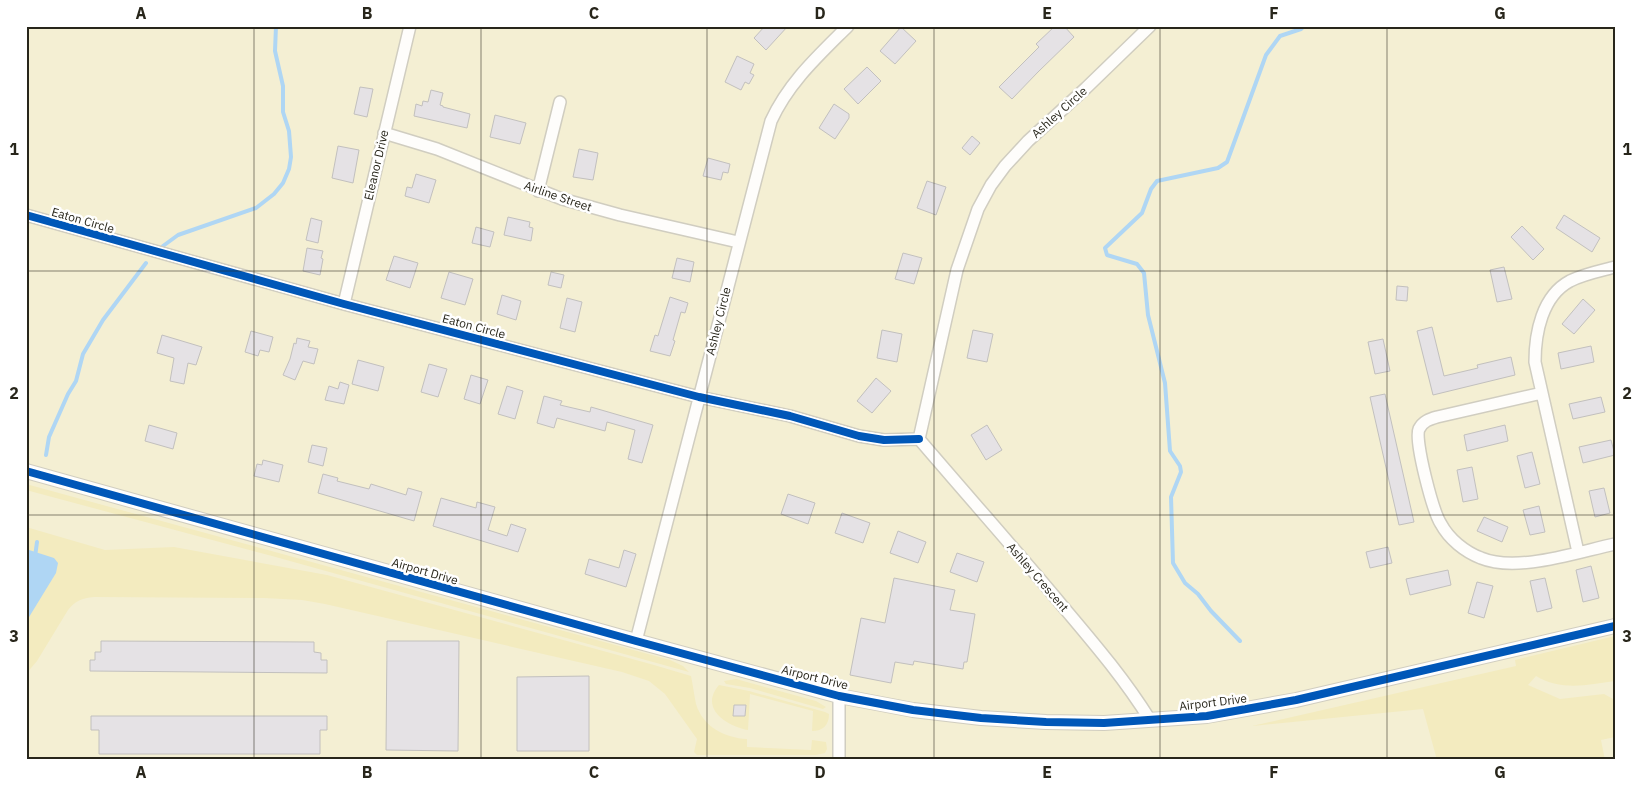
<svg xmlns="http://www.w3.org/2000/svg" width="1641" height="786" viewBox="0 0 1641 786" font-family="'IBM Plex Sans',sans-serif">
  <rect width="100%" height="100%" fill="#f5f2e2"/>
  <path fill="#f4efd3" d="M26,26H1615V760H26Z"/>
  <path fill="#f3ebbf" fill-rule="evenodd" d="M26,484L670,660L683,666L689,672L272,556L26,490Z
    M26,527L105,550L174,547L327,575L654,665L691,676C693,685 694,695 696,704C703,727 725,738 747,739V747L811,750L812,740L826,742L827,749L825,753L816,755H697L694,752L697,739L665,694L649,681L622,672L325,604L302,600L264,598L94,597C82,598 75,601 68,610L37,661L26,674Z
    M1615,636V681C1588,685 1560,691 1536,676L1528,685L1560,699L1604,694L1615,700V737L1601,740L1605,760H1437L1423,709L1252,726L1516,666L1515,660Z
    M736,679L816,701L826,707L823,709L750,688L726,684L724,681Z
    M719,685L749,691L825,712L829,714C829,725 823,731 812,731L813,711L750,694L748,730C726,726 699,708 719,685ZM734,705H745V716L733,715Z"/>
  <path fill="#afd6f4" d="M26,549L54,558L58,563L56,573L26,622Z"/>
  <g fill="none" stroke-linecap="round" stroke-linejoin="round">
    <path stroke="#afd6f4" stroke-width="4" d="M163,246L178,235L256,208L274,194L283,183L289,169L291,157L289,131L283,112V86L275,51L276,26
      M46,455L49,437L68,394L76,381L83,354L103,320L146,263
      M35,557L37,542
      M1240,641L1211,611L1198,594L1185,583L1173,563L1171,497L1181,472L1180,466L1170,451L1165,383L1148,315L1144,273L1137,264L1107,255L1105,248L1142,213L1151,189L1157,181L1218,168L1227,162L1266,55L1280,36L1301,29L1304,26"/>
  </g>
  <path fill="#e5e2e5" stroke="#c2c0be" d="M765,26H788L766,50L754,38Z
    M1055,26H1064L1074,37L1038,72L1012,99L999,87L1039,47L1036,44Z
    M901,27L916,41L895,64L880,51Z
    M737,56L754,64L750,73L754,75L749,84L745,82L741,90L725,82Z
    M867,67L881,81L858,104L844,89Z
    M360,87L373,89L367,117L354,114Z
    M431,90L443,93L440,105L443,106V107L470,114L467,128L414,116L416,104L422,106L423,101L428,102Z
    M834,104L849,114V118L835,139L819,128Z
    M495,115L526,123L520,144L490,137Z
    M972,136L980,143L970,155L962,148Z
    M338,146L359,150L353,183L332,178Z
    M579,149L598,153L593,180L573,177Z
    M708,158L730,164L728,173L723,172L721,180L703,176Z
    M416,174L436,180L429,203L405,196L407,187L412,188Z
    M927,181L946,187L936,215L917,208Z
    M1564,215L1600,238L1592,252L1556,228Z
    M508,217L530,222L529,227L533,228L531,241L504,235Z
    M311,218L322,221L318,243L306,240Z
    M1522,226L1544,249L1533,260L1511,237Z
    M476,227L494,232L490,247L472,243Z
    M307,248L323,251L321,258L323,259L320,275L303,271Z
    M903,253L922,258L914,284L895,279Z
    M394,256L418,263L410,288L386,280Z
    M677,258L694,262L690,282L672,278Z
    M1504,267L1512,299L1497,302L1490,270Z
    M449,272L473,279L465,305L441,298Z
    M551,272L564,275L561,288L548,285Z
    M1397,286L1408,287L1407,301L1396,300Z
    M502,295L521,301L516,320L497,314Z
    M670,297L688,303L685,313L681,312L673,340L675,341L670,356L650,351L655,335L658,336Z
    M567,298L582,302L575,332L560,328Z
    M1583,299L1595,310L1574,334L1562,324Z
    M1432,327L1444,376L1478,368L1477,365L1511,357L1515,375L1433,395L1417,331Z
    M882,330L902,334L897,362L877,358Z
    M973,330L993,334L987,362L967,358Z
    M251,331L273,337L269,352L260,350L258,356L245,352Z
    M162,335L202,347L196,365L188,363L184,384L170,381L174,358L157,353Z
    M297,338L310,341L308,347L318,349L314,364L303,361L295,380L283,375L290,359L294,343L296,344Z
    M1383,339L1390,371L1375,374L1368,342Z
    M1591,346L1594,362L1561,369L1558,353Z
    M358,360L384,367L378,391L352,384Z
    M429,364L447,369L438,397L421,392Z
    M471,375L488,380L480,404L464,399Z
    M876,378L891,391L872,413L857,401Z
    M340,382L349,385L344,404L325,400L329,386L338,389Z
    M507,386L523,391L515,419L498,414Z
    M1385,394L1414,522L1399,525L1370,397Z
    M544,396L562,401L560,405L590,412L591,407L653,425L642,463L628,459L635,430L607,422L605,431L557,418L554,428L537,423Z
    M1601,397L1605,412L1573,419L1569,404Z
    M149,425L177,433L173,449L145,441Z
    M987,425L1002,450L986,460L971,435Z
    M1505,425L1508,441L1467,451L1464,435Z
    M1611,440L1615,455L1583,463L1579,447Z
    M312,445L327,448L323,466L308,462Z
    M1532,452L1540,484L1525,488L1517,456Z
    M263,460L283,465L279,482L254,476L257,464L262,465Z
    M1472,467L1478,499L1463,502L1457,470Z
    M323,474L338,478L337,481L369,489L371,484L406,495L408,488L422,492L414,521L318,493Z
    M1604,488L1610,513L1595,517L1589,491Z
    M788,494L815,503L808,524L781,514Z
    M441,498L476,508L477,502L495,507L488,530L507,536L511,524L526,529L518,552L433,526Z
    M1539,506L1545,532L1530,535L1523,510Z
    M842,513L870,523L863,543L835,533Z
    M1484,517L1508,527L1502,542L1477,531Z
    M898,531L926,542L918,563L890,553Z
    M1388,547L1392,563L1370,568L1366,552Z
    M624,550L636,554L626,587L585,574L589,559L619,568Z
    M957,553L984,562L977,582L950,572Z
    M1591,566L1599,598L1583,602L1576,570Z
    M1448,570L1451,585L1410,595L1406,579Z
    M894,578L955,590L950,610L975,614L967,662H964L963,669L914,661L913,665L895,662L891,683L850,675L861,618L885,623Z
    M1545,578L1552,608L1537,612L1530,581Z
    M1477,582L1493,586L1484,618L1468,613Z
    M101,641L314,642V652L321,653V660H327V673L90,671V660H95V652H101Z
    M387,641H459L458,751L386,750Z
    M589,676V751H517V677Z
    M734,705H746L745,716H733Z
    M91,716H327V730H320V754H99V730H91Z"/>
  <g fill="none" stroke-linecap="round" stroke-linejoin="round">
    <defs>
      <path id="minor" d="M384,133L437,149L562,199L620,215L738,242
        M538,191L560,102
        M26,215L344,304L699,397L790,416L859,436L884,440L919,439
        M344,304L410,26
        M1542,393L1437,417C1430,419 1423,421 1419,429C1414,440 1433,512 1441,524C1449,539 1465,552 1481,558C1517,573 1577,552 1615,544
        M919,439L957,270L978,209L991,185L1005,166L1028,141L1086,88L1150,26
        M919,439C966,494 1014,548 1060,603C1092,641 1124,678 1150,720
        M1578,552L1535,362C1535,333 1542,296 1570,281C1584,274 1600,271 1615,267
        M636,641L771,121C789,82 818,56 848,26
        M839,696V760"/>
      <path id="tertiary" d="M26,471L636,641L839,696L913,710L981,718L1046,722L1104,723L1207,716L1296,700L1615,626"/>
    </defs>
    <use href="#minor" stroke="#d0cdc0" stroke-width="14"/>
    <use href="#tertiary" stroke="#d0cdc0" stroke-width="16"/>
    <use href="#minor" stroke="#fefdfb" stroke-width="11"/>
    <use href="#tertiary" stroke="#fefdfb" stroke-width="14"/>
    <defs>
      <path id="cycleway" d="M26,215L344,304L699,397L790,416L859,436L884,440L919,439
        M26,471L636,641L839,696L913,710L981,718L1046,722L1104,723L1207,716L1296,700L1615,626"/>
    </defs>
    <use href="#cycleway" stroke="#fff" stroke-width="11"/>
    <use href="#cycleway" stroke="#0057b8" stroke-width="8"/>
  </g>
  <path fill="none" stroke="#28261b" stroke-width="1" stroke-opacity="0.55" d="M254,26V760M481,26V760M707,26V760M934,26V760M1160,26V760M1387,26V760M26,271H1615M26,515H1615"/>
  <g text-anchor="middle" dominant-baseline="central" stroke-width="5" stroke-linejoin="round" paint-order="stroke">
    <g font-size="12" fill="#28261b" stroke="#fff">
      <text transform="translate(1059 112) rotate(-42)">Ashley Circle</text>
      <text transform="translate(376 165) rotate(-77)">Eleanor Drive</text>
      <text transform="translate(558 196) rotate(19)">Airline Street</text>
      <text transform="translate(83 220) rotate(16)">Eaton Circle</text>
      <text transform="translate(718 321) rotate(-76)">Ashley Circle</text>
      <text transform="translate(474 326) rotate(15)">Eaton Circle</text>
      <text transform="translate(425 571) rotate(16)">Airport Drive</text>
      <text transform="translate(1038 577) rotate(49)">Ashley Crescent</text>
      <text transform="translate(815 677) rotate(14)">Airport Drive</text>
      <text transform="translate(1213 702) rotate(-7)">Airport Drive</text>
    </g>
  </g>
  <rect width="1641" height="786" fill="none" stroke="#ffffff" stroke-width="55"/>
  <rect x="28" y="28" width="1586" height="730" fill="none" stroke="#28261b" stroke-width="2"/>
  <g font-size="16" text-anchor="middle" font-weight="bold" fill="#28261b">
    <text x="141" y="19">A</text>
    <text x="367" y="19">B</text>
    <text x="594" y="19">C</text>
    <text x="820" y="19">D</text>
    <text x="1047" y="19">E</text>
    <text x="1274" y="19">F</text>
    <text x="1500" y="19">G</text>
    <text x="14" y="155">1</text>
    <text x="1627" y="155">1</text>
    <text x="14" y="399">2</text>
    <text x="1627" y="399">2</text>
    <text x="14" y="642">3</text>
    <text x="1627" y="642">3</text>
    <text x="141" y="778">A</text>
    <text x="367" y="778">B</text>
    <text x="594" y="778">C</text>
    <text x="820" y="778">D</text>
    <text x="1047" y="778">E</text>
    <text x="1274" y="778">F</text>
    <text x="1500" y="778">G</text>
  </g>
</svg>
